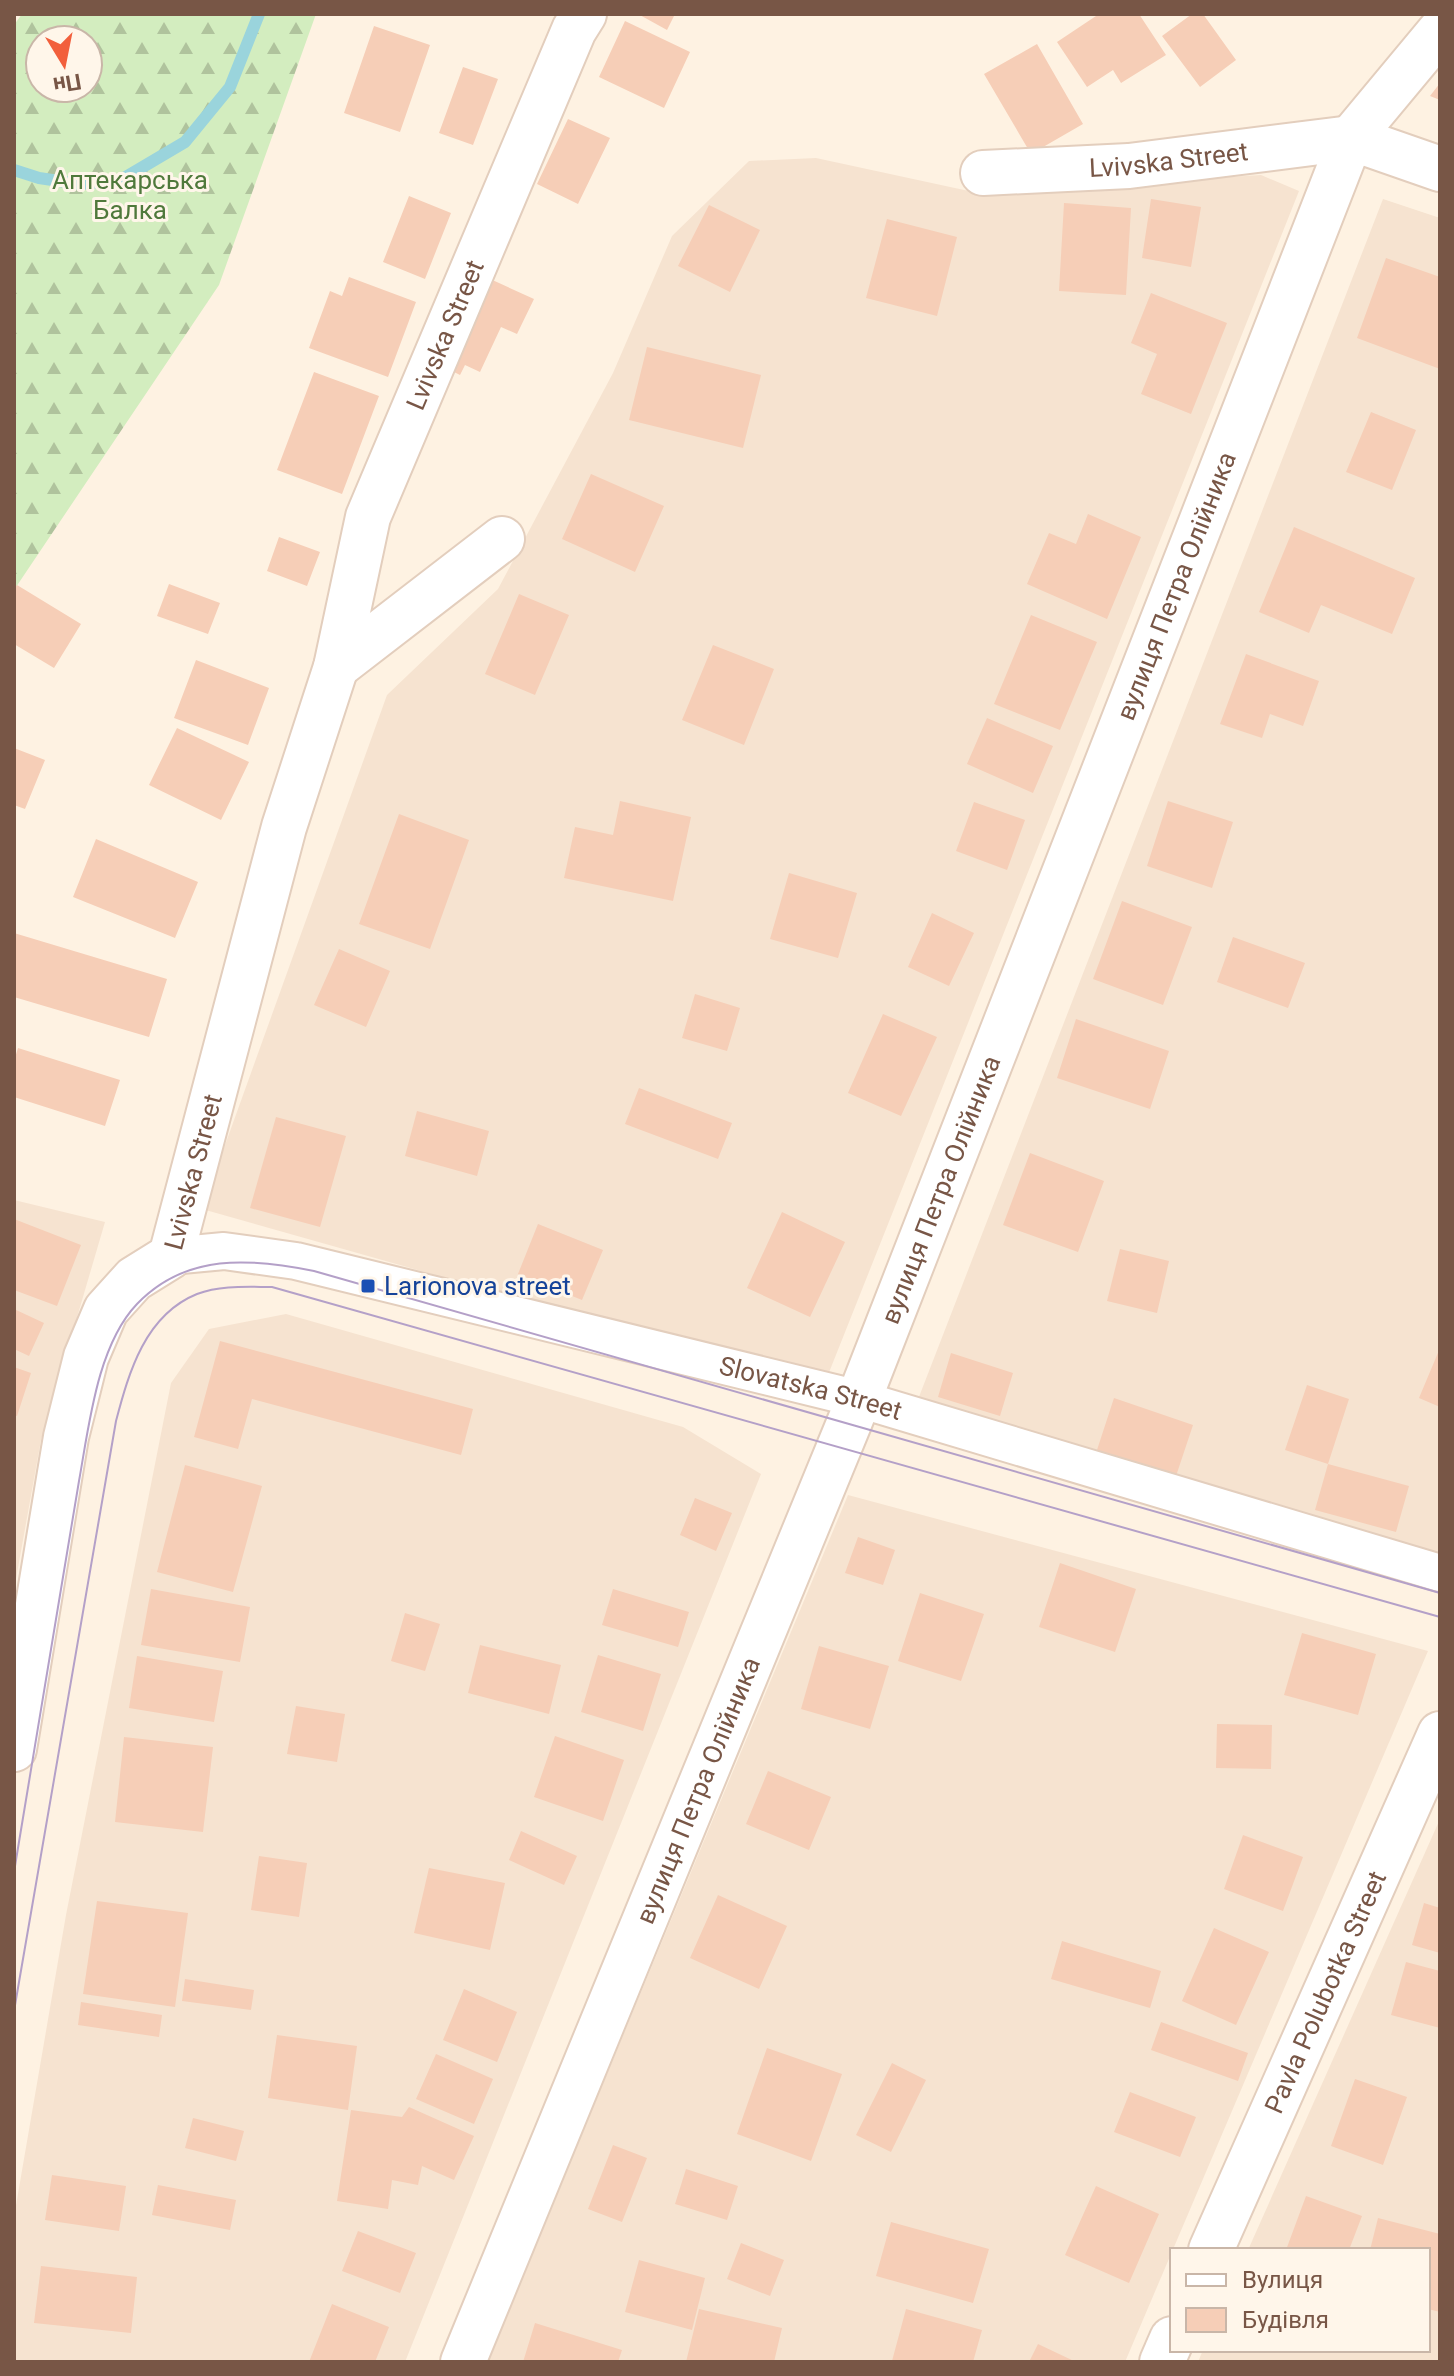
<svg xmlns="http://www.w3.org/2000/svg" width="1454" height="2376" viewBox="0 0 1454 2376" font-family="Roboto,sans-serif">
  <defs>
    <pattern id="forest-firs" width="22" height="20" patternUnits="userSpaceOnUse" patternTransform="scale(2)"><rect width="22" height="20" fill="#d3edbf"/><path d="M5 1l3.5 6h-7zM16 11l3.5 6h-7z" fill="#b0c39d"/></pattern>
  </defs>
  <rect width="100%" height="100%" fill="#fef2e2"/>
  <path fill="#f6e3d0" d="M816,158L978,193L1261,175L1299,191L824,1385L202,1209L387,695L498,589L613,373L672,236L749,161Z
    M1383,199L1440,218V1562L917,1402Z
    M14,1200L105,1222L41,1440L14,1590Z
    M286,1314L683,1427L761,1474L405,2362H14V2217L66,1915L171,1383L209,1329Z
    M848,1495L1428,1651L1125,2362H487Z
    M1440,1819V2362H1198L1203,2350H1428V2250H1248Z"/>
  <path fill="url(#forest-firs)" fill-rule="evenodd" d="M22,14H316L219,285L14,590V25ZM40,40H88V88H40Z"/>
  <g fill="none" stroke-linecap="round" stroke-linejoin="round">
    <path stroke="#9ad4dc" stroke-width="12" d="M14,170L39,178L79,184L119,181L185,142L230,87L259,14"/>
  </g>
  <path fill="#f6ceb7" d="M638,14H675L667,30Z
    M1099,14H1139L1166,55L1121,83L1113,70L1087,87L1057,42Z
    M1192,14H1203L1236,60L1200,87L1162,36Z
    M625,21L690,52L664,108L599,77Z
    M374,26L430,45L400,132L344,113Z
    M1037,44L1083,124L1031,154L984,74Z
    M463,67L498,79L473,145L439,133Z
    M1440,83V100L1430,96Z
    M568,119L610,138L578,204L537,184Z
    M409,196L451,213L425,279L383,262Z
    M1151,199L1201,207L1191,267L1142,258Z
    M1064,203L1131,208L1126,295L1059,291Z
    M709,205L760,230L730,292L678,266Z
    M887,219L957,237L937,316L866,298Z
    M1386,258L1440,277V369L1357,338Z
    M349,277L416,302L388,377L309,348L330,291L342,296Z
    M488,278L534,299L517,334L501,327L480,372L465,365L460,375L446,368Z
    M1151,293L1227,323L1191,414L1141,394L1157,354L1131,343Z
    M647,347L761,375L743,448L629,420Z
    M314,372L379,396L342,494L277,470Z
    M1371,412L1416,430L1392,490L1346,472Z
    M591,474L664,506L635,572L562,539Z
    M1088,514L1141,537L1107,619L1027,584L1049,533L1076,544Z
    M1294,527L1415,578L1392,634L1321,605L1309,633L1259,612Z
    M279,537L320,552L307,586L267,571Z
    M169,584L220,603L208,634L157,616Z
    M17,585L81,624L54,668L14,644V589Z
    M519,594L569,615L535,695L485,674Z
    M1031,615L1097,642L1060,730L994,704Z
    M713,645L774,669L744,745L682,720Z
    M1246,654L1319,681L1303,726L1270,714L1262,738L1220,724Z
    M196,660L269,688L248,745L174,718Z
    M987,718L1053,746L1033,793L967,764Z
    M177,728L249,762L221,820L149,785Z
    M14,748L45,760L25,809L14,805Z
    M620,801L691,817L673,901L564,878L575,827L613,835Z
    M1168,801L1233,822L1212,888L1147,866Z
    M974,802L1025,820L1007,870L956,851Z
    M399,814L469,840L430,949L359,924Z
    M96,839L198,882L175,938L73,897Z
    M789,873L857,893L838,958L770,939Z
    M1122,901L1192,927L1163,1005L1093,979Z
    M932,913L974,933L949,986L908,967Z
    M14,933L167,979L149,1037L14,997Z
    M1233,937L1305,963L1288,1008L1217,982Z
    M339,949L390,971L366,1027L314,1005Z
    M695,994L740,1008L727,1051L682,1038Z
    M883,1014L937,1037L901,1116L848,1093Z
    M1076,1019L1169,1051L1150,1109L1057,1078Z
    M18,1048L120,1080L105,1126L14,1097V1061Z
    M639,1088L732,1123L718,1159L625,1124Z
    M417,1111L489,1131L477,1176L405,1156Z
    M276,1117L346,1136L320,1227L250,1208Z
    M1030,1153L1104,1181L1078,1252L1003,1225Z
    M782,1212L845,1242L810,1317L747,1288Z
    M14,1219L81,1245L57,1306L14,1290Z
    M538,1224L603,1250L582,1300L518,1274Z
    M1120,1249L1169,1261L1157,1313L1107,1301Z
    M14,1309L44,1323L29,1356L14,1349Z
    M220,1341L473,1409L461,1455L252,1399L238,1449L194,1437Z
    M1440,1348V1407L1419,1398Z
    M951,1353L1013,1373L1000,1416L938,1397Z
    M14,1367L31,1373L17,1416L14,1415Z
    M1307,1385L1349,1399L1328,1464L1285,1450Z
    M1114,1398L1193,1425L1176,1476L1097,1450Z
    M1328,1464L1409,1486L1396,1532L1315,1510Z
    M185,1465L262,1486L233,1592L157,1572Z
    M695,1498L732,1513L716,1551L680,1535Z
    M858,1537L895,1550L883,1585L845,1573Z
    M1060,1563L1136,1589L1115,1652L1039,1627Z
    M151,1589L250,1607L240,1662L141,1645Z
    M613,1589L689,1612L678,1647L602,1625Z
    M920,1593L984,1614L961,1681L898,1661Z
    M405,1613L440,1624L425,1671L391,1661Z
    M1302,1633L1376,1654L1358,1715L1284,1695Z
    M480,1645L561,1665L549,1714L468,1693Z
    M819,1646L889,1666L870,1729L801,1709Z
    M598,1655L661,1674L643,1731L581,1712Z
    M137,1656L223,1671L214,1722L129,1708Z
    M296,1706L345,1714L337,1762L287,1754Z
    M1217,1724L1272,1725L1271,1769L1216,1768Z
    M555,1736L624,1760L603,1821L534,1797Z
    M124,1737L213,1747L203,1832L115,1822Z
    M768,1771L831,1797L809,1850L746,1824Z
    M521,1831L577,1856L564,1885L509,1860Z
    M1243,1835L1303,1857L1283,1911L1224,1889Z
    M259,1856L307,1863L299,1917L251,1910Z
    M429,1868L505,1883L490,1950L414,1933Z
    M718,1895L787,1926L759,1989L690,1958Z
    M97,1901L188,1913L175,2007L83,1994Z
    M1424,1903L1440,1908V1953L1412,1945Z
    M1214,1928L1269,1952L1236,2025L1182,2001Z
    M1062,1941L1161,1971L1150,2008L1051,1979Z
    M1406,1962L1440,1971V2028L1391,2015Z
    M185,1979L254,1990L251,2010L182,2001Z
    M464,1989L517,2012L497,2062L443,2040Z
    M81,2002L162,2015L159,2037L78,2025Z
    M1161,2022L1248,2053L1238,2081L1151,2050Z
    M277,2035L357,2046L348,2110L268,2098Z
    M767,2048L842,2074L811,2161L737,2134Z
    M436,2054L493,2079L474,2124L416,2099Z
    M892,2063L926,2080L891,2152L856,2135Z
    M1355,2079L1407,2097L1383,2165L1331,2146Z
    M1130,2092L1196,2117L1180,2157L1114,2132Z
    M409,2107L474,2136L454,2180L422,2166L418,2185L392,2180L388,2209L337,2201L351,2110L402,2117Z
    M193,2118L244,2131L236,2161L185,2148Z
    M613,2145L647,2158L622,2222L588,2209Z
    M686,2169L738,2186L727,2220L675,2204Z
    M52,2175L126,2186L119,2231L45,2220Z
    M158,2185L236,2200L230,2230L152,2215Z
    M1096,2186L1159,2214L1129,2283L1065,2255Z
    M1306,2196L1362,2216L1349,2250H1286Z
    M1378,2218L1440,2234V2312L1428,2309V2250H1370Z
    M891,2222L989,2249L973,2303L876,2276Z
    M358,2231L416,2253L400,2293L342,2271Z
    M741,2243L784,2260L770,2296L727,2279Z
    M639,2260L705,2278L692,2330L625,2312Z
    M41,2266L137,2277L131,2333L34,2323Z
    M332,2304L389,2327L375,2362H309Z
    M699,2309L782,2328L774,2362H686Z
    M906,2309L982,2330L973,2362L892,2361Z
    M535,2323L622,2350L618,2362H523Z
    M1038,2344L1076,2362H1029Z"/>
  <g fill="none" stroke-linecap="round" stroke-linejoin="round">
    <defs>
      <g id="pedestrian">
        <path id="s1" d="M171,1256L224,1251L296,1261L859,1399L1440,1573"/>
      </g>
      <g id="minor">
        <path id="s2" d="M983,173L1129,166L1351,138L1440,169"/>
        <path d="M336,667L502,539"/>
        <path id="s3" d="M14,1749L66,1437L86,1357L106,1310L134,1279L171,1256L284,827L336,667L368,517L574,30L584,14"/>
        <path id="s4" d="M1211,2250L1440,1734"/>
        <path id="s5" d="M463,2362L859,1399L1351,138L1440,31"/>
        <path d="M1162,2362L1172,2339"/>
      </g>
    </defs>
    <use href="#pedestrian" stroke="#e3cebd" stroke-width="40"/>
    <use href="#minor" stroke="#e3cebd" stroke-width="48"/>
    <use href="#pedestrian" stroke="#fff" stroke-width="36"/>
    <use href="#minor" stroke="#fff" stroke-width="44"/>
    <path stroke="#b4a0c8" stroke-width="2" d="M14,1872C30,1778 46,1684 61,1589C67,1553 73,1517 79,1481C89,1426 97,1346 137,1304C186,1253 250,1258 314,1271L1440,1593
      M14,2011L116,1421C129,1372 145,1315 197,1294C221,1285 247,1287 272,1287L1440,1617"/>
  </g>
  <rect fill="#1a4fb4" stroke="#fff6ea" stroke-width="3" x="360" y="1278" width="16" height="16" rx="4"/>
  <g text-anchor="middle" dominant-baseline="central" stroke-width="6" stroke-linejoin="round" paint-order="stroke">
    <g font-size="26" fill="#785646" stroke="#fff6ea">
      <text stroke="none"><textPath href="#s2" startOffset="186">Lvivska Street</textPath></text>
      <text stroke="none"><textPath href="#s3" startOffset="1498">Lvivska Street</textPath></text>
      <text stroke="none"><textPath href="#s5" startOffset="1914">вулиця Петра Олійника</textPath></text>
      <text stroke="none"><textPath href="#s3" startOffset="622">Lvivska Street</textPath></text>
      <text stroke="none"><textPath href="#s5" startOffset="1266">вулиця Петра Олійника</textPath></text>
      <text stroke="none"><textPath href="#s1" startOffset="656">Slovatska Street</textPath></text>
      <text stroke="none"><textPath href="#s5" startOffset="618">вулиця Петра Олійника</textPath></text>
      <text stroke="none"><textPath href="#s4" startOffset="282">Pavla Polubotka Street</textPath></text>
    </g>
    <g font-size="26" fill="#4f793b" stroke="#fff6ea">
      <text x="130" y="180">Аптекарська<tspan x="130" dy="30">Балка</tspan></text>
    </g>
    <g font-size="26" fill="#164399" stroke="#fff6ea" text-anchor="start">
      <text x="384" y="1286">Larionova street</text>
    </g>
  </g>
  <rect width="1454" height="2376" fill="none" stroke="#785646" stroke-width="32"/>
  <rect x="1170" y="2248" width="260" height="104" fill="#fff6ea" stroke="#c9b6a8" stroke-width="2"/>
  <rect x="1186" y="2274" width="40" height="12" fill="#ffffff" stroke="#c9b6a8" stroke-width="2"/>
  <text x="1242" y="2288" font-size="24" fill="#785646">Вулиця</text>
  <rect x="1186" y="2308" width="40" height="24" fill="#f6ceb7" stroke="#c9b6a8" stroke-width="2"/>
  <text x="1242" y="2328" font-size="24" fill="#785646">Будівля</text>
  <g transform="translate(64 64) rotate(170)"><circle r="38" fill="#fff6ea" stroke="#c9b6a8" stroke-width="2"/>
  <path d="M0-6L14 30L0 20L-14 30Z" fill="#f25f3c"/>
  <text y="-12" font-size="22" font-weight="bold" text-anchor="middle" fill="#785646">Пн</text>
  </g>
</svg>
